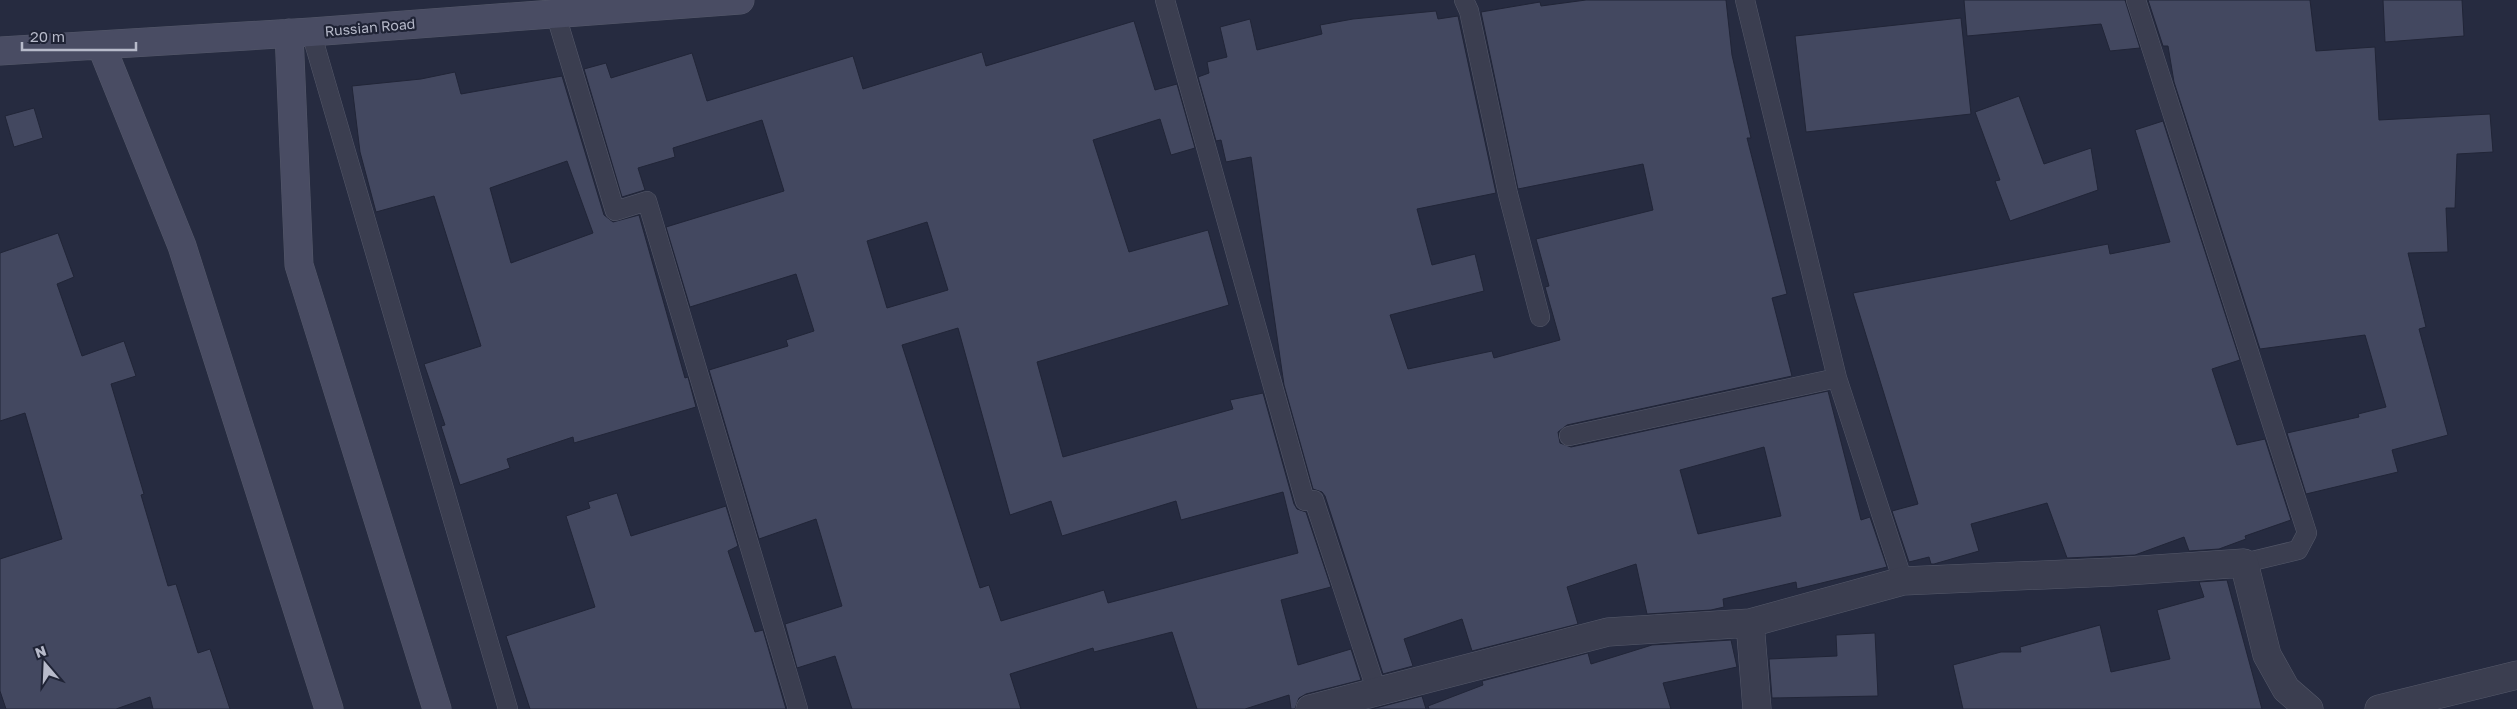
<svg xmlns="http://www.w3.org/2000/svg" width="2517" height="709" viewBox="0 0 2517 709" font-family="'Golos Text',sans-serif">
  <rect width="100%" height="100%" fill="#262b40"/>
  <path fill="#434860" stroke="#212537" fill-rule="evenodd" d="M1586,0H1726L1732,55L1751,138H1747L1787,294L1772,298L1792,376L1567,425L1558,432L1560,443L1571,447L1828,391L1861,520L1870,517L1887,567L1797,589L1796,582L1723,599L1724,607L1711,610L1647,614L1636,564L1567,587L1578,624L1472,651L1462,619L1404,639L1413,666L1383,674L1325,496L1322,492L1313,489L1284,385L1251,157L1226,162L1221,140L1216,141L1198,77L1209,73L1207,62L1227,57L1220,27L1250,19L1257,50L1322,34L1320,25L1353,19L1436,11L1438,19L1458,16L1496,193L1417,209L1432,265L1475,254L1484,291L1390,315L1408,369L1492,351L1494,358L1560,340L1545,287L1549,286L1536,239L1653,210L1643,164L1518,189L1481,12L1540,2L1541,6ZM1764,447L1781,516L1698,534L1680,470Z
    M1964,0H2125L2140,48L2110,51L2101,24L1967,36Z
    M2148,0H2310L2316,51L2375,47L2379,120L2490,114L2493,152L2457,154L2455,208H2446L2448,252L2408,253L2426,327L2419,329L2448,435L2392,450L2398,472L2306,494L2287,433L2359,417L2358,414L2386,407L2365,335L2260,349L2174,82L2168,46H2163Z
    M2383,0H2462L2464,36L2385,42Z
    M1961,18L1971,114L1806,132L1795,36Z
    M1134,21L1155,90L1177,84L1195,148L1171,155L1160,119L1093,140L1129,252L1208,230L1229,305L1037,362L1063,457L1233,409L1230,400L1263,393L1294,504L1297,509L1306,512L1331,587L1281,600L1298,665L1351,649L1361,680L1306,694L1299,698L1295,709H1291L1289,695L1245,709H1197L1172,632L1094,652L1093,648L1010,674L1021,709H852L835,656L797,668L785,624L842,606L816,519L759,539L709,370L788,346L786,340L814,331L796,274L690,307L666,227L784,191L762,120L673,148L675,157L638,168L645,190L622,197L584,69L606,63L611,78L692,53L707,101L853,56L863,89L982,52L986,66ZM927,222L948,290L887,308L867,241ZM958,328L1010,515L1051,501L1062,536L1176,501L1181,520L1283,492L1298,553L1108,603L1104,590L1001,621L989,585L980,588L902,345Z
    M455,72L461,94L562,76L604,215L613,222L639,215L685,378L688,377L696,407L574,443L573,437L507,459L510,468L460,485L441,426L445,425L424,364L481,346L434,196L376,212L360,152L352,86L421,79ZM567,161L593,233L511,263L490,188Z
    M2019,96L2044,164L2091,148L2098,190L2010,221L1995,181L2000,180L1975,112Z
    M34,108L43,138L14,147L5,116Z
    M2163,121L2240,360L2212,369L2237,445L2265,439L2291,520L2245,536L2246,539L2219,549L2189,551L2184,537L2135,555L2067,558L2047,503L1971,524L1979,551L1934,564H1931L1929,557L1909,562L1892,511L1918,504L1853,293L2108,244L2110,254L2170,242L2135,130Z
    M58,233L74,277L57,284L82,356L124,341L136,376L111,384L144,494L141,495L168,586L176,584L198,653L210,649L230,709H153L150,697L116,709H6L0,691V559L62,539L25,413L0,421V253Z
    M617,493L631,536L726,506L738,546L728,551L755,632L763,630L786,709H530L506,636L595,607L566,516L590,508L588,502Z
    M2227,580L2262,709H1963L1953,665L2001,652H2021L2020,647L2100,625L2111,672L2170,659L2157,610L2204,597L2199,582Z
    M1875,633L1878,696L1772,698L1769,659L1837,656L1836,635Z
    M1731,640L1737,667L1663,683L1671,709H1429L1428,706L1483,685L1482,681L1588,653L1591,664L1652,645Z
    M1422,696L1426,709H1372Z"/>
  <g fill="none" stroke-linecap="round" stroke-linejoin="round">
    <defs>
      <path id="lane" d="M1165,0L1305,501L1314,500L1377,692
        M1464,0L1469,11L1508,194L1540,317
        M1745,0L1837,378L1903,581
        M2136,0L2307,533L2298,550L2244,563
        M555,12L615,211L647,201L798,709
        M311,32L508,709
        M1569,436L1837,378"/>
      <path id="street" d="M1750,623L1757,709
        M1310,709L1608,632L1750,623L1903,581L2112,572L2244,563L2267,655L2286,689L2309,709
        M2379,709L2517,675"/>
      <path id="secondary" d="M289,33L299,265L437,709
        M101,45L182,246L329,709
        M0,51L311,32L740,0"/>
    </defs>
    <use href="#lane" stroke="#55596a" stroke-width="20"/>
    <use href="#street" stroke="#55596a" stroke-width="29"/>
    <use href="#secondary" stroke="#55596a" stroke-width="29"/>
    <use href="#lane" stroke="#3b3e50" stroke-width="19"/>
    <use href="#street" stroke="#3b3e50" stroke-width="28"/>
    <use href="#secondary" stroke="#494c63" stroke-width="28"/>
  </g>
  <g text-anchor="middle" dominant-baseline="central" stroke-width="4.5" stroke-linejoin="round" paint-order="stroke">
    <g font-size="14" fill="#b7baca" stroke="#1f2335">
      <text transform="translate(370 27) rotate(-5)">Russian Road</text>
    </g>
  </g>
  <g transform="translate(45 664) rotate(341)" stroke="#1f2335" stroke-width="4" paint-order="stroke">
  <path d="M0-4L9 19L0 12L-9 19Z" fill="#b7baca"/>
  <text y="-8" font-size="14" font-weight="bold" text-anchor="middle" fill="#b7baca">N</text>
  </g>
  <path d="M22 42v8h114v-8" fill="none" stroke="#b7baca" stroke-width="2.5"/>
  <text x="30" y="42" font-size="15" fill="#b7baca" stroke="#1f2335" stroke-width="4" paint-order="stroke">20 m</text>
</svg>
